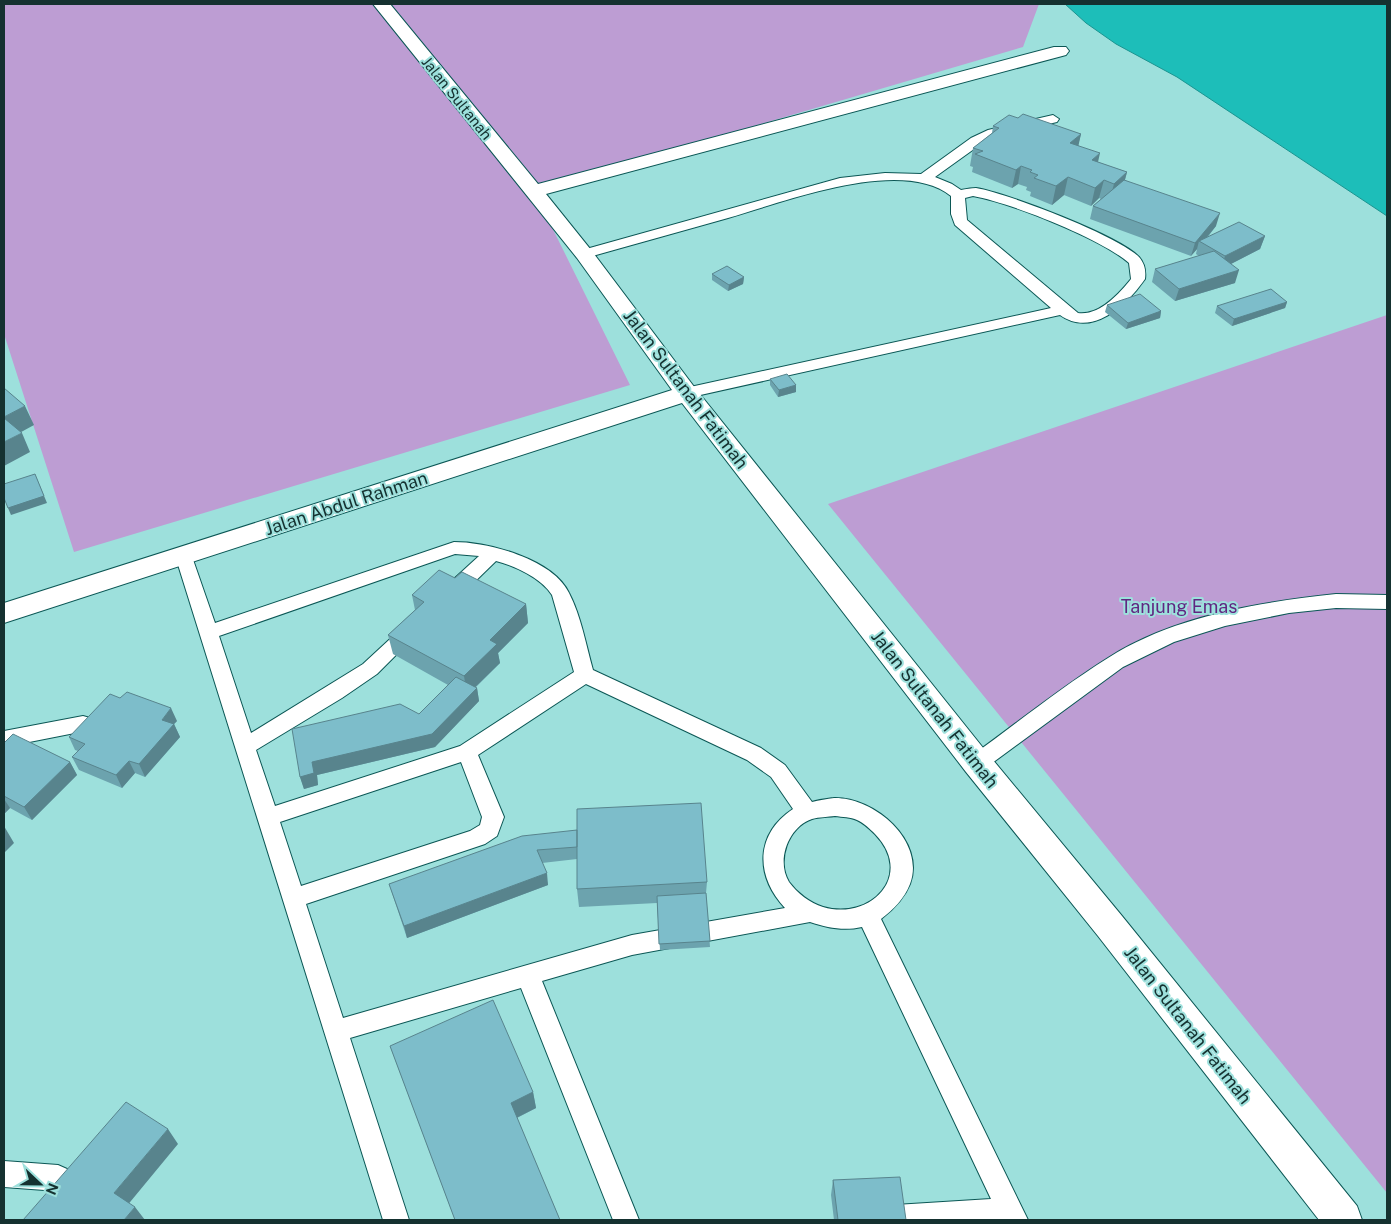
<svg xmlns="http://www.w3.org/2000/svg" width="1391" height="1224" viewBox="0 0 1391 1224" font-family="'Public Sans',sans-serif">
  <rect width="100%" height="100%" fill="#9de0dc"/>
  <path fill="#bd9dd3" d="M4,4H1039L1023,47L534,191L630,385L74,552L4,334Z
    M1387,315V1193L828,504Z"/>
  <path fill="#1dbeb9" stroke="#1b9490" d="M1065,4H1387V216L1177,77L1116,44L1086,23Z"/>
  <g fill="none" stroke-linecap="round" stroke-linejoin="round">
    <defs>
      <path id="service" d="M1053,115L1059,119L1057,122L997,136L981,144L935,177L952,184L961,190C966,189 971,188 976,188C1007,193 1119,236 1139,257C1145,264 1146,271 1145,279C1127,305 1092,338 1060,315L687,398L681,397L679,393L681,389L1051,308L955,225L951,214V196C901,156 784,202 728,218C682,231 635,244 589,257L584,258L577,254L579,251L840,178L885,173L921,174L971,138L988,130ZM973,196C1011,203 1100,238 1129,263L1131,279C1119,294 1099,316 1078,313L967,220L965,198Z
        M454,542C488,542 553,559 569,593C581,616 586,645 593,670L761,748L785,765L812,802C819,800 827,799 834,798C874,797 926,841 910,884C904,899 894,909 881,919L1028,1220H850L854,1211L863,1207L991,1199L862,927C844,931 828,928 810,922L632,955L542,981L639,1220H613L521,988L350,1038L409,1220H383L175,555L178,551L184,549L190,551L215,623ZM455,554L479,556L444,588L442,593L444,598L451,600L458,598L496,561C515,566 541,578 552,595L574,672L460,746L275,806L256,750L342,698L377,674L419,632L417,627L410,625L403,627L363,664L251,733L219,636ZM586,684L747,760L771,777L793,809C755,834 755,876 785,908L632,935L343,1018L306,904L485,844L497,836L504,817L478,755ZM461,762L482,817L480,825L470,831L301,886L280,822ZM835,816C842,817 851,817 857,820C864,823 870,829 875,834C915,875 871,921 823,907C810,903 797,893 789,882C776,861 788,827 812,819C819,817 828,817 835,816Z
        M1336,594L1387,595V609L1336,608L1289,613L1225,626L1174,642L1123,667L984,769L977,771L970,769L967,763L970,757C1016,724 1060,688 1108,658C1173,616 1261,602 1336,594Z
        M83,716L90,718L93,724L90,730L4,747V731Z
        M4,1161L58,1165L67,1169L71,1178L67,1187L58,1191L4,1187Z"/>
      <path id="minor" d="M373,4H390L538,184L1054,47H1066L1069,51L1066,55L546,194L591,250L695,388L988,754L1122,916L1357,1206L1362,1220H1319L1098,936L966,772L682,403L4,623V603L672,390L577,258Z"/>
    </defs>
    <use href="#service" stroke="#0b5755" stroke-width="2"/>
    <use href="#minor" stroke="#0b5755" stroke-width="2"/>
    <use href="#service" fill="#fff" fill-rule="evenodd"/>
    <use href="#minor" fill="#fff" fill-rule="evenodd"/>
  </g>
  <path fill="#6ca3ae" d="M1018,118L1081,134L1078,145L1098,162L1127,172L1125,180L1216,226L1207,238L1265,236L1260,249L1231,264L1235,283L1175,301L1152,282L1155,269L1199,256L1196,254L1197,249L1191,256L1090,219L1093,206L1101,199L1099,198L1091,206L1064,195L1052,205L1030,196L1031,192L1026,190L1027,187L1018,184L1012,188L972,172L973,167L970,166L973,148L992,133L993,126Z
    M712,274L744,277L743,284L728,291L712,280Z
    M1287,302L1285,308L1232,326L1215,313L1217,306Z
    M1107,305L1161,311L1160,318L1126,329L1105,312Z
    M770,379L796,392L778,397L770,385Z
    M455,578L526,604L528,623L498,653L500,663L475,688H477L479,701L435,747L317,775L318,785L304,789L300,777L419,714L448,685L393,654L388,635L415,610L412,595Z
    M177,721L174,724L180,737L145,777L135,773L122,788L79,770L72,757L78,751L75,750L69,737Z
    M4,743L70,762L77,775L32,820L10,808L4,814Z
    M577,830L707,882L706,893L710,947L660,950L657,903L579,907L577,889V859L542,863L548,885L407,938L389,884Z
    M390,1046L533,1092L536,1108L517,1118L560,1220H455Z
    M833,1180L906,1220H834L831,1195Z"/>
  <path fill="#58848d" d="M1081,134L1077,152L1070,143Z
    M1100,153L1096,171L1092,160Z
    M1021,166L1018,184L1012,188L1016,170Z
    M1127,172L1122,190L1109,202L1114,184Z
    M1068,177L1064,195L1052,205L1056,186Z
    M1104,180L1099,198L1091,206L1095,188Z
    M1220,213L1216,226L1202,243L1199,241L1197,249L1191,256L1195,243Z
    M1265,236L1260,249L1221,269L1225,256Z
    M1239,270L1235,283L1175,301L1179,289Z
    M744,277L743,284L728,291L729,285Z
    M1287,302L1285,308L1232,326L1234,319Z
    M1161,311L1160,318L1126,329L1128,323Z
    M796,385V392L778,397L779,390Z
    M25,406L34,425L12,437L4,417Z
    M22,433L30,452L4,466V442Z
    M35,474L47,503L11,515L8,508Z
    M526,604L528,623L498,653L500,663L467,695L464,676L490,640Z
    M477,688L479,701L435,747L317,775L318,785L304,789L300,777L312,762Z
    M171,708L177,721L174,724L180,737L145,777L139,764L162,720Z
    M129,761L135,773L122,788L116,775Z
    M70,762L77,775L32,820L24,807Z
    M4,799L10,808L4,814Z
    M4,826L14,843L4,853Z
    M547,873L548,885L407,938L404,926Z
    M533,1092L536,1108L514,1119L511,1103Z
    M168,1129L178,1144L126,1207L114,1193Z
    M135,1207L145,1220H124Z"/>
  <path fill="#7dbdca" stroke="#58848d" d="M1023,114L1081,134L1070,143L1100,153L1092,160L1127,172L1114,184L1104,180L1095,188L1068,177L1056,186L1034,178L1038,175L1030,172L1032,170L1021,166L1016,170L975,154L983,151L973,148L999,128L993,126L1009,115L1018,118Z
    M1124,180L1220,213L1195,243L1093,206Z
    M1239,222L1265,236L1225,256L1199,241Z
    M1214,251L1239,270L1179,289L1155,269Z
    M727,266L744,277L729,285L712,274Z
    M1271,289L1287,302L1234,319L1217,306Z
    M1140,294L1161,311L1128,323L1107,305Z
    M787,374L796,385L779,390L770,379Z
    M4,388L25,406L4,417Z
    M4,418L22,433L4,442Z
    M35,474L44,496L8,508L4,498V484Z
    M439,570L455,578L462,572L526,604L490,640L497,644L464,676L388,635L424,602L412,595Z
    M456,677L477,688L432,734L312,762L314,773L300,777L292,729L400,704L419,714Z
    M127,692L171,708L162,720L174,724L139,764L129,761L116,775L72,757L85,744L69,737L110,694L120,698Z
    M13,734L70,762L24,807L4,796V743Z
    M701,803L707,882L577,889V809Z
    M577,830V847L537,850L547,873L404,926L389,884L522,836Z
    M706,893L710,941L659,944L657,896Z
    M493,1000L533,1092L511,1103L560,1220H455L390,1046Z
    M126,1102L168,1129L114,1193L135,1207L124,1220H23Z
    M900,1177L906,1220H838L833,1180Z"/>
  <g text-anchor="middle" dominant-baseline="central" stroke-width="4" stroke-linejoin="round" paint-order="stroke">
    <g font-size="15" fill="#153130" stroke="#9de0dc">
      <text transform="translate(457 98) rotate(51)">Jalan Sultanah</text>
    </g>
    <g font-size="18" fill="#153130" stroke="#9de0dc">
      <text transform="translate(686 389) rotate(53)">Jalan Sultanah Fatimah</text>
      <text transform="translate(346 503) rotate(-18)">Jalan Abdul Rahman</text>
      <text transform="translate(935 709) rotate(52)">Jalan Sultanah Fatimah</text>
      <text transform="translate(1188 1025) rotate(52)">Jalan Sultanah Fatimah</text>
    </g>
    <g font-size="18" fill="#612681" stroke="#9de0dc">
      <text x="1179" y="606">Tanjung Emas</text>
    </g>
  </g>
  <rect width="1391" height="1224" fill="none" stroke="#153130" stroke-width="10"/>
  <g transform="translate(40 1184) rotate(112)" stroke="#9de0dc" stroke-width="4" paint-order="stroke">
  <path d="M0-4L9 19L0 12L-9 19Z" fill="#153130"/>
  <text y="-8" font-size="14" font-weight="bold" text-anchor="middle" fill="#153130">N</text>
  </g>
</svg>
